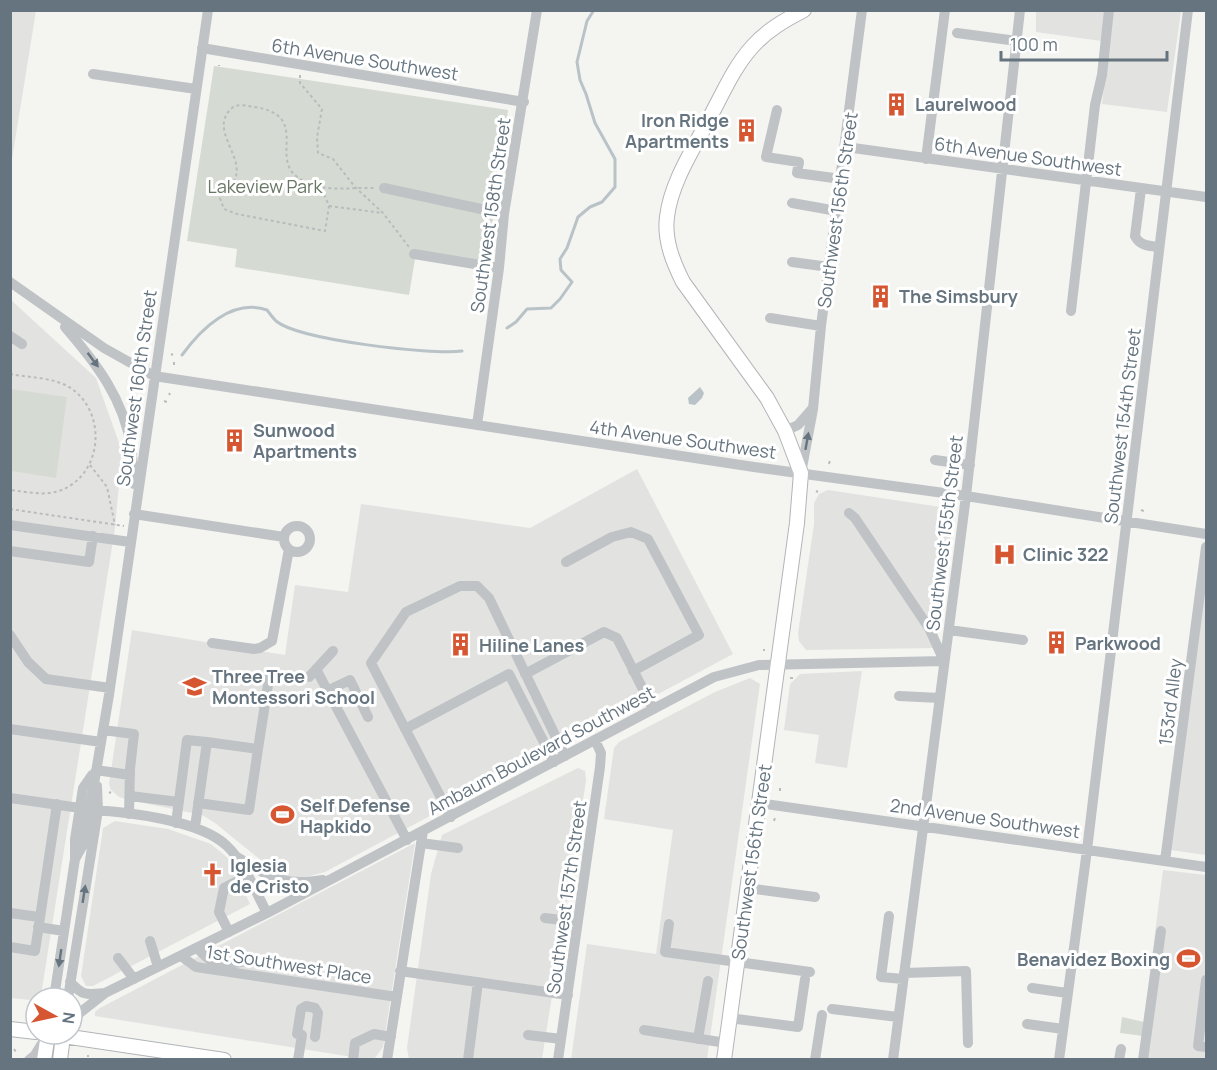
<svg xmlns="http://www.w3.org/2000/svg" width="1217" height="1070" viewBox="0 0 1217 1070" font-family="Manrope,sans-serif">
  <rect width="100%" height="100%" fill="#f4f4f1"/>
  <path fill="#e2e3e1" d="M11,10L36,11L11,165L10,11Z
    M1036,11H1181L1167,112L1102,104L1109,42L1036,32Z
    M11,300L96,378L122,451L115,528L42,989L38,997L30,1000L11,998Z
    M637,469L733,654L325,872L310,876L291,878L278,874L215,823L202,815L129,800L119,797L111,790L109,784L132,630L285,655L295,585L348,592L361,504L530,528Z
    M828,490L954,509L936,648L806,650L799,641L798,633L814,524V503L819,494Z
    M1206,546V855L1163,849Z
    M862,671L847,768L815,763L819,735L784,730L790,684L800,674Z
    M750,678L760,684L707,1059L571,1060L587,944L656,954L673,830L604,819L614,748L619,742L715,692Z
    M578,768L585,771L586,781L542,1059H409L407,1048L431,874L442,835Z
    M115,821L168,829L211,844L229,859L250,904L93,986H86L81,976L103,828Z
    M415,843L383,1047L375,1058L365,1059L95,1016V1012L100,1008Z
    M1163,870L1206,875V1059L1139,1060Z"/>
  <path fill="#d5dbd2" d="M214,66L508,110L487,264L416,253L409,295L235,267L237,249L187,241Z
    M11,389L67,397L56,478L11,471Z
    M1122,1017L1144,1022L1143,1036L1120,1033Z"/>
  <path fill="#b9c3c7" d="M700,387L704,393L702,398L695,405L689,404L688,398Z"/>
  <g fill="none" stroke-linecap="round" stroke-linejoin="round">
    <path stroke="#b9c3c7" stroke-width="3" d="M507,328L516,322L527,309L551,308L560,299L572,282L561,270L560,259L567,248L578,217L590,207L602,202L615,187V159L595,123L586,94L580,80L577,62L587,21L594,10
      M182,355C201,329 232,298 267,310C270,314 273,318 276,321C299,340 430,355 462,351"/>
    <defs>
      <path id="major" d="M10,1029L36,1032
        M50,1034L224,1060
        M44,1060L48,1034
        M60,1060L63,1036
        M724,1060L797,523L801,473L785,431L767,398L683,282C673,262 664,240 667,217C671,182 694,148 710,117C723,93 734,67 752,47C767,30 785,20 804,10"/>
    </defs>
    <use href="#major" stroke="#b1b5b8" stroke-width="16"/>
    <path stroke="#b9bbbd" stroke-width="2" stroke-dasharray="3 3" stroke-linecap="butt" d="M219,65V66
      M300,75V83L322,109L317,137L318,153L333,159L355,187L383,213L409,247
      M322,189L329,206L325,231L237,214L224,209L220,198C225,192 234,184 236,176C242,154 209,128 232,108C238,103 248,106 254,107C310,115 271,156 296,176C318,194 349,187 375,188
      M329,206L383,213
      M143,351L144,346H149
      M171,354L173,355
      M174,365V362
      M10,374C30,378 55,377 72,389C106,413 103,471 64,489C47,497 29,492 10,490
      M169,393L170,395
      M164,401L167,402
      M770,447L773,448
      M829,464L830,460
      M90,465L107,487L115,525
      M816,491L818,492
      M10,509L124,526
      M1141,510L1144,511
      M764,649V651
      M790,678H793
      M780,791V788
      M109,793L111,792
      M774,821L775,818
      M31,1008V1006
      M14,1049L16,1052
      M88,1057V1055"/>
    <path stroke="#bfc3c6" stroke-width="10" d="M957,33L1017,41
      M202,48L524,102
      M93,74L196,89
      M777,110L766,157L799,162L797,173L841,179
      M846,147L1206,197
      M926,159L945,10
      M384,188L504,214
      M1141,189L1135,236C1140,246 1149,246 1159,247
      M792,203L837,211
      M414,254L499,268
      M792,262L829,267
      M10,282L104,348L154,376L754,467L966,496L1206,534
      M1071,311L1095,105L1102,75L1109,10
      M770,318L821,326
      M65,327C96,363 124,399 131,447C133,459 133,472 134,484
      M10,336L22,344
      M477,425L499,268L504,214L537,10
      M785,431L798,425L812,409
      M935,460L970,465
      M801,473L813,409L821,326L862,10
      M134,514L284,537
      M10,525L130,542
      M284 539a13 13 0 1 1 26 0a13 13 0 1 1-26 0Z
      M10,551L89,562L93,536
      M566,562L612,537L631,532L648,539L699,635L633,671
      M949,630L1023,640
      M10,635L28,662L46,679L110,688
      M212,643L254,649L260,648L272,641L289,549
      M316,669L407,840
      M525,674L604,632L617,638L653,709
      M309,677L333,651
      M327,691L350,680L368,717
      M899,696L940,698
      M10,729L101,742
      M405,729L509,674L554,762
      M103,730L134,734L130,769L129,814
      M258,749L270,672
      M96,770L130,775
      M130,796L179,802
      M10,798L80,808
      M198,803L249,810L258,749L207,742
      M759,803L1206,867
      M91,810C128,812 200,820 227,846C245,863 255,891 267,913
      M451,817L371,663L406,612L460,586H477L489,598L565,756
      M176,823L187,740L207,742L195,827
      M421,843L458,848
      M237,857C270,877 283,887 323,880
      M75,859L84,843L109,695L208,10
      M1165,861L1206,547
      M747,888L815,897
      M10,913L39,917
      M889,916L881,977L903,979
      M545,918L578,922
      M669,924L665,952L810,972
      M38,927L64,931
      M229,932L219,912L224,888L247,876
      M150,941L158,967
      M10,947L35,951L57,804
      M197,948C217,970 221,964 248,961
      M181,956L196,967L397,997
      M118,958L134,979
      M400,971L568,995
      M904,973L966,971L968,1043
      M1206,980L1198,1046L1206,1047
      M70,982C83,996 86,995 105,993
      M1032,988L1067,993
      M54,998L75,859V839L83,788L92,775
      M68,998L98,810L97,786
      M832,1009L898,1017
      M729,1018L798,1027L805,979
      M72,1019L105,993L267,913L714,677L759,665L944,661L929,628L855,518L849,513
      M1027,1024L1063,1029
      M644,1030L726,1043
      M528,1035L561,1039
      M698,1039L708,981
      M29,1060L35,1055L46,1037
      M298,1060L302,1035L297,1034L301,1009L306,1006L315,1008L318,1013L315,1037
      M353,1060L355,1043L374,1034L391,1037
      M387,1060L423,831
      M468,1060L478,982
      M558,1060L600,767L601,753L595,740
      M815,1060L822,1015
      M893,1060L966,496L1020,10
      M1059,1060L1087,850L1188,10
      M1119,1060L1121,1049
      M1143,1060L1161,931"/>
    <use href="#major" stroke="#fff" stroke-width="14"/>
  </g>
  <defs><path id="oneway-solid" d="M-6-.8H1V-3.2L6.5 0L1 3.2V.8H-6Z" transform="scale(1.5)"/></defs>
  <g fill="#65747f">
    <use href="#oneway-solid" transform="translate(93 360) rotate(53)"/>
    <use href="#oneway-solid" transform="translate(807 441) rotate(-80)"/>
    <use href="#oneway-solid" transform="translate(84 894) rotate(-81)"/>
    <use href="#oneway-solid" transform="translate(60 958) rotate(98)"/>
  </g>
  <defs>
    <symbol id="building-bare" viewBox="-9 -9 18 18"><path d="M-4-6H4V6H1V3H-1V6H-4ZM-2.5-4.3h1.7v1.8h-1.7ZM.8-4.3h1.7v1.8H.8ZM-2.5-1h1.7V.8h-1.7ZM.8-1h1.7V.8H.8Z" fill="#d55630" stroke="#fff" stroke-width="2.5" paint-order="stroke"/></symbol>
    <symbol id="hospital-bare" viewBox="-9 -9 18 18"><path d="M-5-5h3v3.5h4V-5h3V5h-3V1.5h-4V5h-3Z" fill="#d55630" stroke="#fff" stroke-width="2.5" paint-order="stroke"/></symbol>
    <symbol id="school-bare" viewBox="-9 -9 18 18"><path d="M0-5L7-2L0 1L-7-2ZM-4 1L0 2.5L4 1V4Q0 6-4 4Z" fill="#d55630" stroke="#fff" stroke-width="2.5" paint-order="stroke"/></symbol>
    <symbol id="stadium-bare" viewBox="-9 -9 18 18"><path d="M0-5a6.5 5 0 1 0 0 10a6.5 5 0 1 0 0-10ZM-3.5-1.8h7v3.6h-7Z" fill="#d55630" stroke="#fff" stroke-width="2.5" paint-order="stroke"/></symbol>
    <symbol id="church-bare" viewBox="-9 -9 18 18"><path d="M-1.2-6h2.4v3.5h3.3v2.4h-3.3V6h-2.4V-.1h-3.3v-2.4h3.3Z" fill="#d55630" stroke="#fff" stroke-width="2.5" paint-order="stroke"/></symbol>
  </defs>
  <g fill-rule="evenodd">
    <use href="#building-bare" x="880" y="88" width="33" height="33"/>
    <use href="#building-bare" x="730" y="114" width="33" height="33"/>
    <use href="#building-bare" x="864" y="280" width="33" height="33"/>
    <use href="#building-bare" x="218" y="424" width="33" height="33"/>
    <use href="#hospital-bare" x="988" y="538" width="33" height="33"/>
    <use href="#building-bare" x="1040" y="626" width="33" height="33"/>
    <use href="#building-bare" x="444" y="628" width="33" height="33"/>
    <use href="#school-bare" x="178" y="670" width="33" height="33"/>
    <use href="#stadium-bare" x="266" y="798" width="33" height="33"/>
    <use href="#church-bare" x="196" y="858" width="33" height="33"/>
    <use href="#stadium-bare" x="1172" y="942" width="33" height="33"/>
  </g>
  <g text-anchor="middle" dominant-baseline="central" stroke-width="6" stroke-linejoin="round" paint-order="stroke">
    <g font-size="18" fill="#65747f" stroke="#fff">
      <text transform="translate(365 59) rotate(9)">6th Avenue Southwest</text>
      <text transform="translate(1028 156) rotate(8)">6th Avenue Southwest</text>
      <text transform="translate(837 210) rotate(-82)">Southwest 156th Street</text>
      <text transform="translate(490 215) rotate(-82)">Southwest 158th Street</text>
      <text transform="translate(136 388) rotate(-82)">Southwest 160th Street</text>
      <text transform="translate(1122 426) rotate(-83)">Southwest 154th Street</text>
      <text transform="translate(683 439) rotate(8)">4th Avenue Southwest</text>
      <text transform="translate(944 533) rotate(-83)">Southwest 155th Street</text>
      <text transform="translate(1170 702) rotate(-83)">153rd Alley</text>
      <text transform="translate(541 750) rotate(-28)">Ambaum Boulevard Southwest</text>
      <text transform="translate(985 818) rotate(8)">2nd Avenue Southwest</text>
      <text transform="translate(751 862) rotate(-82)">Southwest 156th Street</text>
      <text transform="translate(566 897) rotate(-82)">Southwest 157th Street</text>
      <text transform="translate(289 964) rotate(9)">1st Southwest Place</text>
    </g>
    <g font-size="18" font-weight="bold" fill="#65747f" stroke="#fff" text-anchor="start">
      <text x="915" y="104">Laurelwood</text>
      <text x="729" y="120" text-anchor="end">Iron Ridge<tspan x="729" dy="21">Apartments</tspan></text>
      <text x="899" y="296">The Simsbury</text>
      <text x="253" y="430">Sunwood<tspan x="253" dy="21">Apartments</tspan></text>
      <text x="1023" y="554">Clinic 322</text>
      <text x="1075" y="643">Parkwood</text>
      <text x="479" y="645">Hiline Lanes</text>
      <text x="212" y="676">Three Tree<tspan x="212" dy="21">Montessori School</tspan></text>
      <text x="300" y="805">Self Defense<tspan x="300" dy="21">Hapkido</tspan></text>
      <text x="230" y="865">Iglesia<tspan x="230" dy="21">de Cristo</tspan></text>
      <text x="1170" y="959" text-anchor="end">Benavidez Boxing</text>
    </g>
    <g font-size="18" fill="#687764" stroke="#fff">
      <text x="265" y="186">Lakeview Park</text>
    </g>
  </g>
  <rect width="1217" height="1070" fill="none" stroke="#65747f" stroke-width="24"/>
  <g transform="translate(54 1016) rotate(98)"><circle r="28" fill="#ffffff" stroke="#c1c7cc" stroke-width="1.5"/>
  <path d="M0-4.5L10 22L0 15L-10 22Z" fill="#d55630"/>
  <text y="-9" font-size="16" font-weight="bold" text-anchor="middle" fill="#65747f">N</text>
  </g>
  <path d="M1001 51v9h166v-9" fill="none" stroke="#65747f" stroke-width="3"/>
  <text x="1010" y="51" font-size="18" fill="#65747f" stroke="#ffffff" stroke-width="4.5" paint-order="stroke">100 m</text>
</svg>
